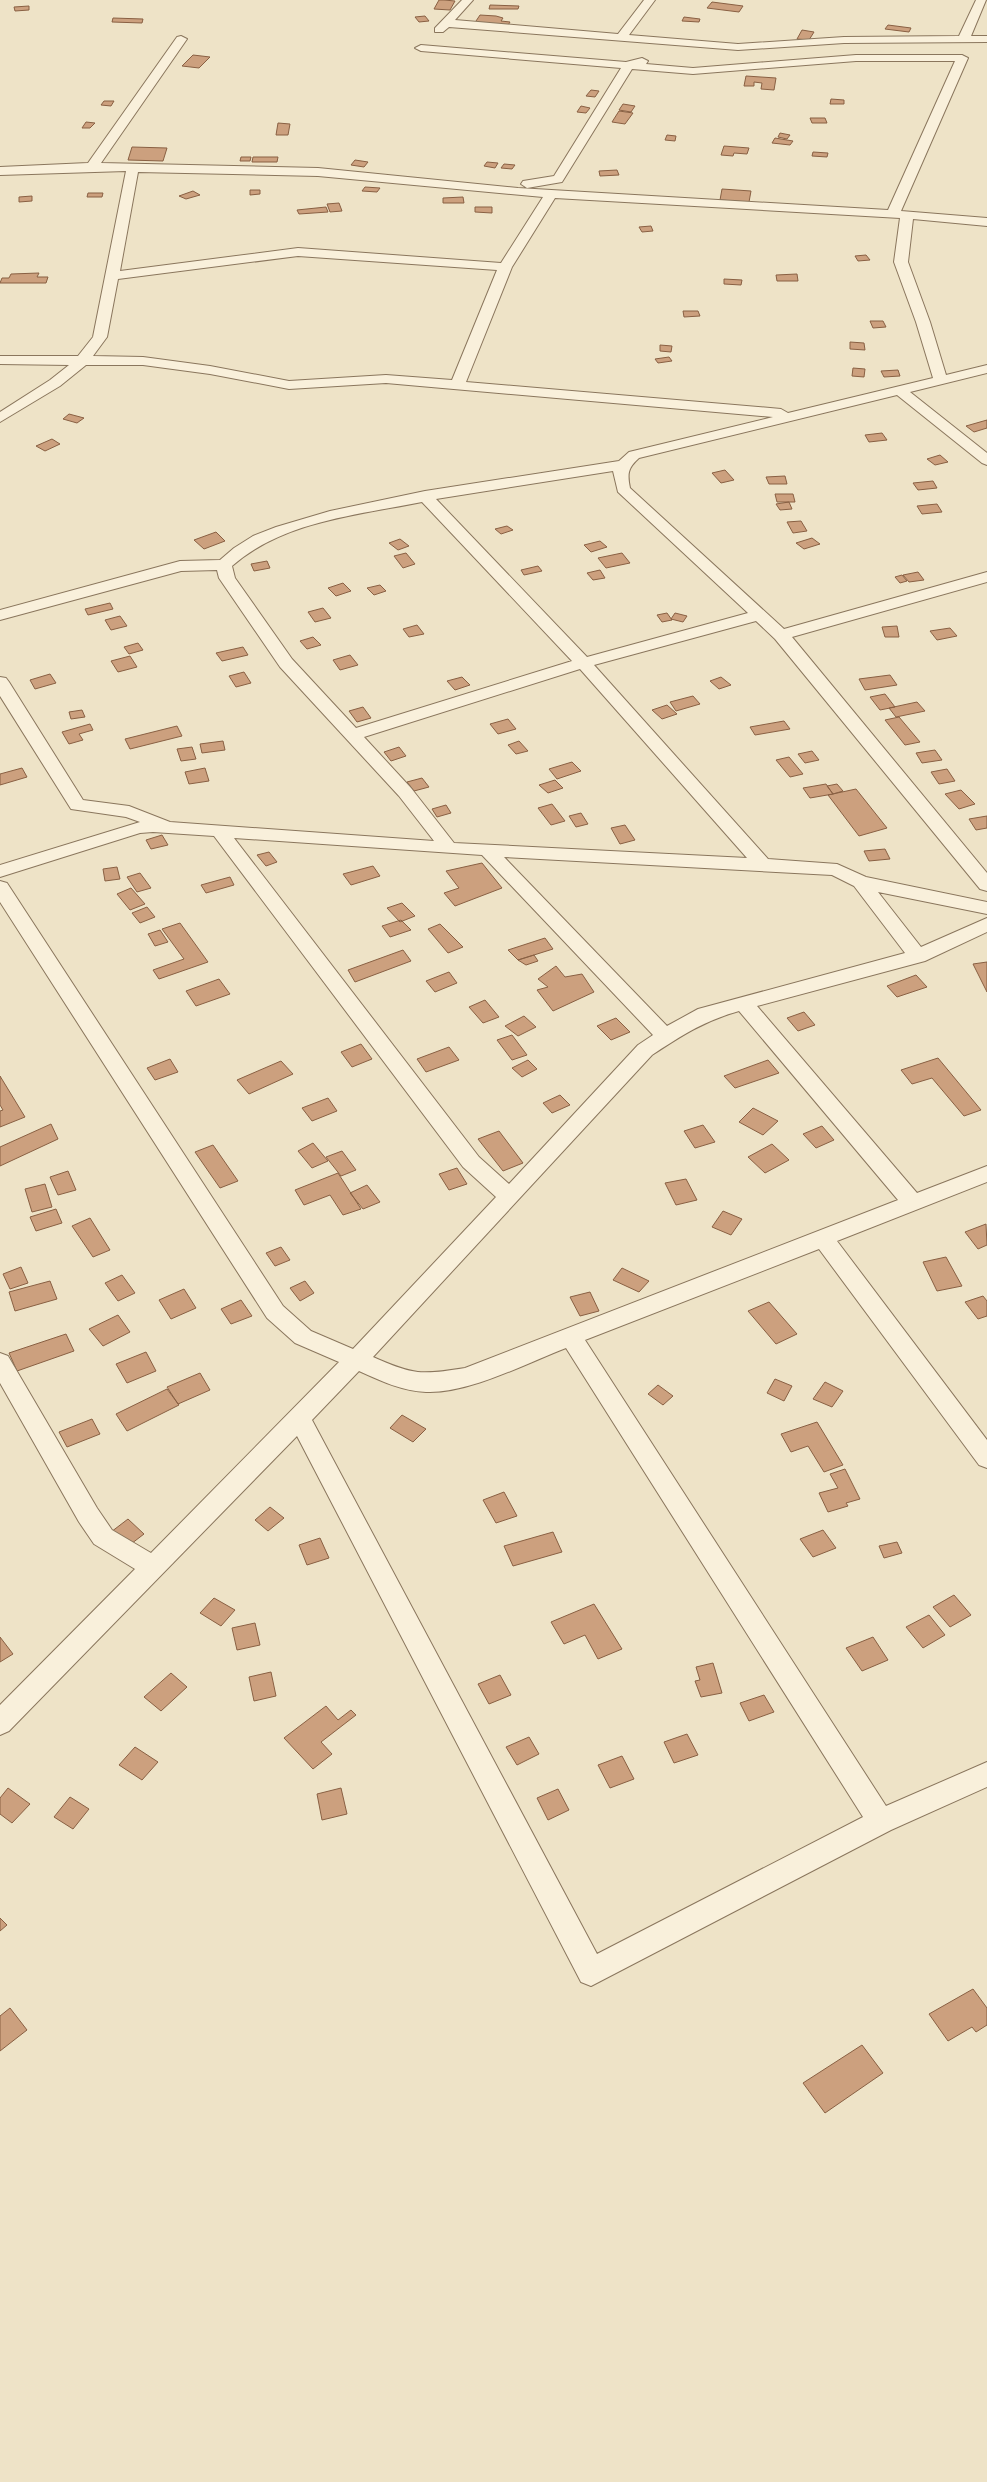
<svg xmlns="http://www.w3.org/2000/svg" width="987" height="2482" viewBox="0 0 987 2482" font-family="'Noto Serif',serif">
  <rect width="100%" height="100%" fill="#eee3c7"/>
  <path fill="#cca07e" stroke="#896043" d="M439,0H444L455,1L450,10L434,9Z
    M712,2L743,6L739,12L707,8Z
    M490,5L519,6L518,9H489Z
    M29,6V10L15,11L14,7Z
    M480,15L496,16L503,18L501,21L510,22L507,27L474,24Z
    M425,16L429,21L419,22L415,17Z
    M684,17L700,19L699,22L682,21Z
    M113,18L143,19L142,23L112,22Z
    M888,25L911,28L909,32L885,29Z
    M802,30L814,32L809,40L797,39Z
    M193,55L210,57L199,68L182,66Z
    M746,76L776,78L774,90L761,89L762,83L754,82V86H744Z
    M591,90L599,91L595,97L586,96Z
    M831,99L844,100V104H830Z
    M104,101H114L111,106L101,105Z
    M623,104L635,106L631,112L619,110Z
    M581,106L590,108L586,113L577,112Z
    M619,111L633,113L625,124L612,122Z
    M810,118H825L827,123H812Z
    M86,122L95,123L90,128H82Z
    M278,123L290,124L288,135H276Z
    M780,133L790,135L787,139L778,137Z
    M667,135L676,136L675,141L665,140Z
    M775,138L793,141L790,145L772,143Z
    M724,146L749,148L747,154L734,153L733,156L721,155Z
    M132,147L167,148L163,161L128,160Z
    M813,152L828,153L827,157L812,156Z
    M241,157H251L250,161H240Z
    M253,157H278L277,162H252Z
    M355,160L368,162L364,167L351,165Z
    M487,162L498,163L495,168L484,166Z
    M504,164L515,165L512,169L501,168Z
    M617,170L619,175L600,176L599,171Z
    M365,187L380,188L377,192L362,191Z
    M722,189L751,191L749,202L720,200Z
    M250,190H260V194L250,195Z
    M193,191L200,195L186,199L179,196Z
    M88,193H103L102,197H87Z
    M32,196V201L19,202V197Z
    M463,197L464,203H443V198Z
    M339,203L342,211L330,212L327,204Z
    M326,207L328,212L299,214L297,210Z
    M475,207H492V213L475,212Z
    M651,226L653,231L642,232L639,227Z
    M866,255L870,260L858,261L855,256Z
    M39,273L37,277H48L46,283H0L2,278H9L11,274Z
    M797,274L798,281H777L776,275Z
    M724,279L742,280L741,285L724,284Z
    M683,311H698L700,316L684,317Z
    M870,321H883L886,327L873,328Z
    M850,342L864,343L865,350L850,349Z
    M660,345L672,346L671,352L660,351Z
    M669,357L672,361L658,363L655,359Z
    M853,368L865,369L864,377L852,376Z
    M898,370L900,376L884,377L881,371Z
    M69,414L84,418L77,423L63,419Z
    M987,420V428L974,432L966,426Z
    M882,433L887,440L869,442L865,435Z
    M52,439L60,444L45,451L36,446Z
    M940,455L948,462L935,465L927,459Z
    M725,470L734,480L721,483L712,473Z
    M785,476L787,484H769L766,477Z
    M933,481L937,488L918,490L913,483Z
    M775,494H793L795,502H777Z
    M789,502L792,509L780,510L776,504Z
    M937,504L942,512L922,514L917,506Z
    M801,521L807,531L793,533L787,522Z
    M507,526L513,530L501,534L495,529Z
    M216,532L225,541L204,549L194,540Z
    M812,538L820,544L804,549L796,543Z
    M400,539L409,546L398,550L389,543Z
    M600,541L607,547L591,552L584,545Z
    M406,553L415,564L403,568L394,556Z
    M622,553L630,563L606,568L598,558Z
    M267,561L270,568L254,571L251,564Z
    M538,566L542,571L524,575L521,570Z
    M600,570L605,578L593,580L587,573Z
    M918,572L924,580L909,582L903,575Z
    M902,575L907,581L900,583L895,577Z
    M343,583L351,591L336,596L328,588Z
    M380,585L386,591L374,595L367,588Z
    M110,603L113,609L88,615L85,609Z
    M323,608L331,618L315,622L308,612Z
    M667,613L672,620L662,622L657,615Z
    M675,613L687,616L683,622L671,619Z
    M120,616L127,626L111,630L105,620Z
    M417,625L424,634L409,637L403,629Z
    M897,626L899,637H885L882,627Z
    M950,628L957,636L937,640L930,631Z
    M313,637L321,645L307,649L300,641Z
    M138,643L143,650L129,654L124,647Z
    M243,647L248,655L222,661L216,653Z
    M350,655L358,665L340,670L333,660Z
    M130,656L137,667L118,672L111,661Z
    M244,672L251,683L236,687L229,676Z
    M50,674L56,683L35,689L30,680Z
    M890,675L897,685L865,690L859,679Z
    M462,677L470,685L455,690L447,681Z
    M721,677L731,685L719,689L710,681Z
    M885,694L895,707L880,710L870,697Z
    M693,696L700,704L676,711L670,702Z
    M917,702L925,711L896,717L889,708Z
    M667,705L677,714L662,719L652,710Z
    M363,707L371,718L357,722L349,711Z
    M82,710L85,717L71,719L69,712Z
    M899,717L920,742L905,745L885,720Z
    M508,719L516,729L498,734L490,724Z
    M784,721L790,729L755,735L750,727Z
    M90,724L93,730L79,734L83,740L69,744L62,732Z
    M177,726L182,736L130,749L125,739Z
    M223,741L225,750L202,753L200,744Z
    M519,741L528,751L516,754L508,745Z
    M192,747L196,759L181,761L177,749Z
    M399,747L406,756L391,761L384,752Z
    M935,750L942,760L922,763L916,753Z
    M812,751L819,760L805,763L798,754Z
    M789,757L803,774L790,777L776,760Z
    M572,762L581,771L557,779L549,769Z
    M22,768L27,777L0,785V774Z
    M205,768L209,781L189,784L185,772Z
    M947,769L955,781L939,784L931,772Z
    M422,778L429,787L414,791L407,782Z
    M555,780L563,788L548,793L539,785Z
    M826,784L833,794L810,798L803,788Z
    M837,784L843,791L833,794L827,786Z
    M856,789L887,828L859,836L828,795Z
    M961,790L975,804L959,809L945,794Z
    M552,804L565,821L551,825L538,808Z
    M446,805L451,813L437,817L432,809Z
    M581,813L588,824L576,827L569,816Z
    M987,816V828L976,830L969,819Z
    M625,825L635,840L620,844L611,828Z
    M162,835L168,845L151,849L146,840Z
    M885,849L890,859L869,861L864,851Z
    M269,852L277,862L266,866L257,855Z
    M482,863L502,888L455,906L444,893L459,888L446,871Z
    M373,866L380,876L351,885L343,874Z
    M117,867L120,879L105,881L103,869Z
    M140,873L151,888L137,892L127,877Z
    M230,877L234,885L206,893L201,885Z
    M131,888L145,904L130,910L117,894Z
    M402,903L415,916L400,922L387,908Z
    M147,907L155,917L140,923L132,913Z
    M401,920L411,930L390,937L382,926Z
    M180,923L208,962L159,979L153,970L184,959L162,929Z
    M440,924L463,947L448,953L428,929Z
    M160,930L168,942L155,946L148,934Z
    M545,938L553,949L518,960L508,950Z
    M403,950L411,961L355,982L348,970Z
    M534,955L538,961L526,965L518,960Z
    M987,962V992L973,964Z
    M556,966L565,977L582,974L594,992L553,1011L537,990L548,987L538,979Z
    M449,972L457,983L435,992L426,981Z
    M916,975L927,987L897,997L887,986Z
    M219,979L230,994L196,1006L186,991Z
    M485,1000L499,1017L483,1023L469,1007Z
    M804,1012L815,1025L798,1031L787,1018Z
    M524,1016L536,1027L518,1036L505,1026Z
    M616,1018L630,1032L611,1040L597,1026Z
    M512,1035L527,1055L512,1060L497,1040Z
    M361,1044L372,1059L352,1067L341,1052Z
    M449,1047L459,1060L426,1072L417,1059Z
    M938,1058L981,1110L964,1116L932,1078L912,1084L901,1070Z
    M170,1059L178,1072L155,1080L147,1068Z
    M528,1060L537,1069L522,1077L512,1068Z
    M768,1060L779,1073L735,1088L724,1076Z
    M281,1061L293,1074L249,1094L237,1080Z
    M0,1076L25,1117L0,1127V1111L3,1110L0,1105Z
    M560,1095L570,1105L552,1113L543,1103Z
    M328,1098L337,1111L312,1121L302,1108Z
    M753,1108L778,1121L763,1135L739,1122Z
    M51,1124L58,1139L0,1166V1147Z
    M703,1125L715,1142L695,1148L684,1131Z
    M822,1126L834,1140L816,1148L803,1134Z
    M499,1131L523,1163L503,1171L478,1139Z
    M313,1143L328,1161L312,1168L298,1151Z
    M772,1144L789,1160L765,1173L748,1157Z
    M213,1145L238,1181L220,1188L195,1152Z
    M342,1151L356,1170L341,1176L326,1157Z
    M457,1168L467,1184L449,1190L439,1174Z
    M68,1171L76,1190L58,1195L50,1177Z
    M338,1173L361,1209L343,1215L330,1195L304,1205L295,1190Z
    M686,1179L697,1200L676,1205L665,1183Z
    M45,1184L52,1207L32,1212L25,1189Z
    M367,1185L380,1202L363,1209L350,1193Z
    M56,1209L62,1223L36,1231L30,1217Z
    M723,1211L742,1219L731,1235L712,1227Z
    M90,1218L110,1250L93,1257L72,1226Z
    M986,1224L987,1245L978,1249L965,1232Z
    M281,1247L290,1260L275,1266L266,1253Z
    M946,1257L962,1286L937,1291L923,1262Z
    M21,1267L28,1283L10,1289L3,1274Z
    M622,1268L649,1281L639,1292L613,1280Z
    M122,1275L135,1293L118,1301L105,1283Z
    M50,1281L57,1299L15,1311L9,1292Z
    M305,1281L314,1293L300,1301L290,1288Z
    M184,1289L196,1308L171,1319L159,1300Z
    M590,1292L599,1311L580,1316L570,1297Z
    M983,1296L987,1301V1316L978,1319L965,1302Z
    M241,1300L252,1316L231,1324L221,1309Z
    M769,1302L797,1334L776,1344L748,1311Z
    M118,1315L130,1332L103,1346L89,1329Z
    M66,1334L74,1351L17,1371L9,1353Z
    M146,1352L156,1371L127,1383L116,1364Z
    M200,1373L210,1390L178,1404L167,1387Z
    M775,1379L792,1386L784,1401L767,1393Z
    M825,1382L843,1391L832,1407L813,1399Z
    M658,1385L673,1396L663,1405L648,1394Z
    M167,1389L179,1405L127,1431L116,1414Z
    M402,1415L426,1429L413,1442L390,1428Z
    M92,1419L100,1434L67,1447L59,1432Z
    M817,1422L843,1465L824,1472L808,1446L791,1452L781,1434Z
    M845,1469L860,1499L846,1503L848,1506L828,1512L819,1493L838,1488L830,1474Z
    M504,1492L517,1516L496,1523L483,1500Z
    M270,1507L284,1518L268,1531L255,1520Z
    M128,1519L144,1534L127,1547L111,1532Z
    M823,1530L836,1548L813,1557L800,1539Z
    M553,1532L562,1552L513,1566L504,1546Z
    M320,1538L329,1558L307,1565L299,1545Z
    M897,1542L902,1553L884,1558L879,1546Z
    M954,1595L971,1615L950,1627L933,1607Z
    M214,1598L235,1610L221,1626L200,1613Z
    M594,1604L622,1649L598,1659L585,1635L564,1644L551,1622Z
    M929,1615L945,1635L923,1648L906,1627Z
    M255,1623L260,1645L237,1650L232,1628Z
    M0,1637L13,1654L0,1662Z
    M873,1637L888,1660L862,1671L846,1648Z
    M713,1663L722,1693L701,1697L695,1681L700,1680L696,1667Z
    M271,1672L276,1696L254,1701L249,1677Z
    M171,1673L187,1687L161,1711L144,1697Z
    M500,1675L511,1695L489,1704L478,1684Z
    M764,1695L774,1712L749,1721L740,1703Z
    M326,1706L338,1720L351,1710L356,1715L321,1742L332,1754L313,1769L284,1738Z
    M687,1734L698,1755L674,1763L664,1742Z
    M529,1737L539,1754L517,1765L506,1747Z
    M135,1747L158,1762L142,1780L119,1765Z
    M622,1756L634,1779L610,1788L598,1765Z
    M8,1788L30,1804L12,1823L0,1814V1798Z
    M341,1788L347,1814L322,1820L317,1794Z
    M558,1789L569,1810L548,1820L537,1798Z
    M70,1797L89,1809L73,1829L54,1817Z
    M0,1918L7,1925L0,1931Z
    M973,1989L987,2008V2025L976,2032L972,2027L948,2041L929,2014Z
    M10,2008L27,2030L0,2051V2016Z
    M862,2045L883,2073L825,2113L803,2083Z"/>
  <g fill="none" stroke-linecap="round" stroke-linejoin="round">
    <defs>
      <path id="street" d="M462,0H473L455,20L618,34L644,0H655L629,35L738,44L844,37L959,36L976,0H986L971,36H987V42L844,43L738,50L449,27L443,32H435V28Z
        M181,36L187,39L101,163L318,168L518,188L888,210L955,61H856L693,74L632,69L562,182L527,188L521,184L523,181L554,176L621,68L421,51L415,48L421,45L626,62L642,58L648,61L646,64L693,68L856,55H962L968,58L901,211L987,218V226L913,219L908,262L930,322L946,375L987,365V373L910,392L987,453V465L982,463L897,395L639,458C628,468 627,473 630,488L784,629L987,572V582L792,637L987,873V891L980,889L775,639L756,621L594,665L768,859L837,864L866,877L987,902V914L878,892L921,947L987,918V932L925,961L757,1006L917,1193L987,1166V1182L837,1241L987,1440V1468L979,1465L819,1249L585,1340L886,1806L987,1762V1787L891,1830L591,1986L581,1982L297,1436L9,1731L0,1735V1705L135,1569L94,1544L79,1522L0,1383V1353L8,1356L97,1508L112,1530L151,1553L339,1362L295,1343L267,1318L0,902V881L7,883L283,1306L311,1331L353,1349L496,1197L463,1167L214,836L153,832L140,833L0,877V865L140,822L126,817L71,809L0,696V677L6,678L9,682L83,800L129,806L170,822L434,841L399,796L280,667L219,578L217,570L181,571L0,620V610L180,561L220,560L234,548L253,536L276,527L330,511L425,491L619,461L629,452L773,417L386,383L289,389L210,374L143,365H86L60,386L0,422V412L50,380L69,365L0,364V356H78L93,337L126,171L0,175V167L88,163L177,37ZM138,172L318,176L543,197L501,263L298,248L120,271ZM555,198L900,218L894,262L916,322L933,378L788,413L781,409L466,382L512,267ZM298,256L497,270L452,380L386,375L289,381L210,366L143,357L93,356L107,337L118,279ZM613,471L618,492L748,613L587,657L436,499ZM422,502L572,661L356,728L292,659L235,578L232,566C283,521 358,515 422,502ZM580,669L747,858L454,843L411,788L364,737ZM234,838L482,855L653,1035L638,1045L509,1184L479,1157ZM504,857L832,875L854,886L905,953L698,1009L667,1026ZM739,1011L898,1200L465,1368C422,1375 413,1375 373,1357L652,1055C682,1035 704,1021 739,1011ZM566,1348L863,1817L597,1954L312,1420L359,1371C381,1381 402,1391 426,1392C468,1394 527,1363 566,1348Z"/>
    </defs>
    <use href="#street" stroke="#8a765d" stroke-width="2"/>
    <use href="#street" fill="#f9f0db" fill-rule="evenodd"/>
  </g>
</svg>
